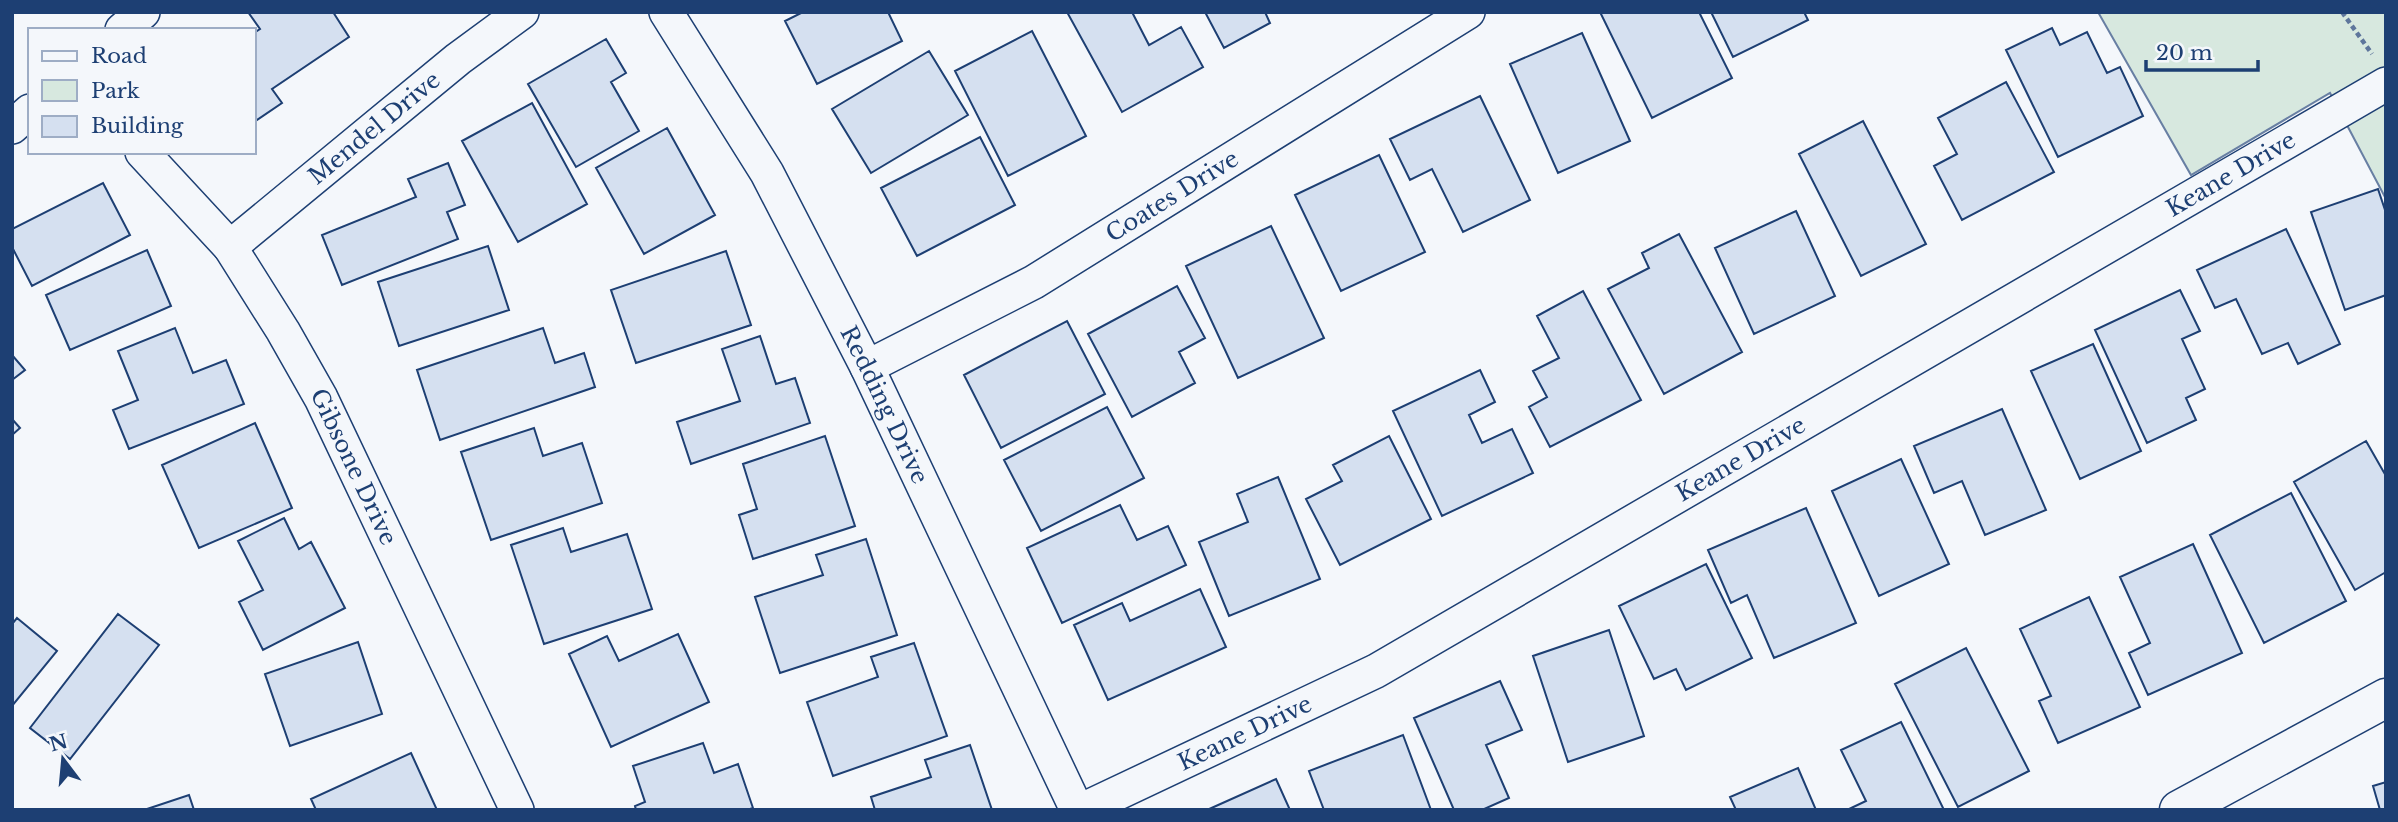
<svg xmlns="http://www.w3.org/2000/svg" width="2398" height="822" viewBox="0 0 2398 822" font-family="'Libre Baskerville',serif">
  <rect width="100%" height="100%" fill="#f4f7fb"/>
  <path fill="#d7e8df" stroke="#687fa3" stroke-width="2" d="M2098,12H2386V199L2330,93L2191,175Z"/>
  <path fill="#d5e0f0" stroke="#1d3f73" stroke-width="2" d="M248,12H333L349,37L272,89L282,103L254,122V33L260,29Z
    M803,12H888L902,41L817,84L785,21Z
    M1067,12H1132L1149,45L1181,27L1203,67L1122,112Z
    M1205,12H1265L1270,23L1224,48Z
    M1600,12H1699L1732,78L1652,118Z
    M1711,12H1804L1808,20L1733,57Z
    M2052,28L2060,45L2087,32L2107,73L2120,67L2143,116L2058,157L2006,50Z
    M1032,31L1086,136L1008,176L955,71Z
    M1582,33L1630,141L1558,173L1510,64Z
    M606,39L626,73L611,82L639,131L576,167L528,84Z
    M929,51L968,115L871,173L832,109Z
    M2006,82L2054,172L1962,220L1934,166L1957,154L1938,118Z
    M1480,96L1530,200L1463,232L1432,169L1410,180L1390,139Z
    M532,103L587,204L518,242L462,141Z
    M1863,121L1926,244L1861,276L1799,154Z
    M667,128L715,215L644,254L596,168Z
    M980,137L1015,205L917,256L881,188Z
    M1379,155L1425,252L1341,291L1295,195Z
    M448,163L465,205L447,212L458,239L342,285L322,235L416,197L408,179Z
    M103,183L130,235L32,286L12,247V229Z
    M2378,189L2386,213V295L2345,310L2311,212Z
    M1796,211L1835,296L1754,334L1715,248Z
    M1271,226L1324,338L1238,378L1186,266Z
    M2286,229L2340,344L2298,364L2288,343L2262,354L2236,299L2215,308L2197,270Z
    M1679,234L1742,352L1664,394L1608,289L1649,268L1642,253Z
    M488,246L509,310L399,346L378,282Z
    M147,250L171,306L70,350L46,295Z
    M726,251L751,325L636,363L611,290Z
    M1177,286L1205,338L1179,352L1195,383L1132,417L1088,334Z
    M2180,290L2200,331L2182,339L2205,389L2186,398L2196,420L2147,443L2095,330Z
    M1583,291L1641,400L1550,447L1529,407L1547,397L1533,371L1559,358L1537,316Z
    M1067,321L1105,394L1001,448L964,375Z
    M175,328L193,373L226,360L244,404L129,449L113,410L138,400L118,351Z
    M543,328L555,363L584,353L595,387L440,440L417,370Z
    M760,336L776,384L795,378L810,423L691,464L677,422L740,401L722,349Z
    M2093,344L2141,451L2080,479L2031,371Z
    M12,355L25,370L12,380Z
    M1480,370L1495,402L1469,415L1482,443L1512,429L1533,473L1442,516L1393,411Z
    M1107,407L1144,478L1041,531L1004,460Z
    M2002,409L2046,510L1985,535L1962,481L1934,493L1914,446Z
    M12,419L20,428L12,435Z
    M255,423L292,508L199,548L162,465Z
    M534,428L543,456L582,443L602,503L491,540L461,452Z
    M825,436L855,526L753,559L739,515L757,509L743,464Z
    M1389,436L1431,519L1340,565L1306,499L1342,481L1333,465Z
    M2366,441L2386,476V572L2355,590L2294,482Z
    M1901,459L1949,564L1879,596L1832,491Z
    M1278,477L1320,579L1229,616L1199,542L1248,522L1237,494Z
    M2291,493L2346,601L2264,643L2210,535Z
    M1120,505L1137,540L1168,526L1186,565L1062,623L1027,548Z
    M1806,508L1856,623L1774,658L1747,595L1731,603L1708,550Z
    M284,518L299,549L311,542L345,608L263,650L239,602L263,590L238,541Z
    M563,528L571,552L627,534L652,609L544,644L511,545Z
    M866,539L897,635L780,673L755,597L823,575L816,555Z
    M2193,544L2242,653L2148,695L2129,653L2150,643L2120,577Z
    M1706,564L1752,658L1686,690L1676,669L1654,679L1619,606Z
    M1200,589L1226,647L1108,700L1074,625L1122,603L1130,621Z
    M2089,597L2140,707L2058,743L2039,701L2051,696L2020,629Z
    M118,614L159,645L70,759L30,728Z
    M17,618L57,651L12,706V624Z
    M1609,630L1644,736L1568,762L1533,656Z
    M678,634L709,702L611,747L569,654L607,636L619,661Z
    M358,642L382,714L290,746L265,674Z
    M914,643L947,736L833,776L807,702L878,677L871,657Z
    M1966,648L2029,771L1958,807L1895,684Z
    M1500,681L1522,730L1486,745L1509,798L1482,810H1454L1414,718Z
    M1901,722L1944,810H1847L1866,801L1841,750Z
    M1403,735L1431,810H1324L1309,771Z
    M703,743L714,773L738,764L753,808L747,810H636L635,806L645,802L633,766Z
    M970,745L992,810H875L871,797L931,777L925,760Z
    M411,753L437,810H316L311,799Z
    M1798,768L1816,810H1736L1730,797Z
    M1276,779L1290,810H1207Z
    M2386,782V810H2380L2373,786Z
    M189,795L194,810H144Z"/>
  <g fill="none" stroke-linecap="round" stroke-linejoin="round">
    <defs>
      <g id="minor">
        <path id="s1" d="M666,12L767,173L867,367L1077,810"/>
        <path d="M122,30L143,12"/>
        <path d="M12,127L30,111"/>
        <path id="s2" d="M142,152L230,247L283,331L321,398L517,810"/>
        <path id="s3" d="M230,247L458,59L522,12"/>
        <path id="s4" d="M867,367L1034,282L1468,12"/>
        <path id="s5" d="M1082,810L1376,671L2386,84"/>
      </g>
      <path id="tertiary" d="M2179,810L2386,698"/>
    </defs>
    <use href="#minor" stroke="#1d3f73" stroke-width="36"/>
    <use href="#tertiary" stroke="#1d3f73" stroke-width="41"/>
    <path stroke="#5e769c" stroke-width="4.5" stroke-dasharray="5 3.5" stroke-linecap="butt" d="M2342,12L2372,54"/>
    <use href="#minor" stroke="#f4f7fb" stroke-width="33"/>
    <use href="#tertiary" stroke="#f4f7fb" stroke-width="38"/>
  </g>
  <g text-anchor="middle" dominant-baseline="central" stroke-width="5" stroke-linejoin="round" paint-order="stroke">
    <g font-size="23" fill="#1d3f73" stroke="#f4f7fb">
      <text stroke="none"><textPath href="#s3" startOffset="187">Mendel Drive</textPath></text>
      <text stroke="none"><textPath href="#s5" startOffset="1314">Keane Drive</textPath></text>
      <text stroke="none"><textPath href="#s4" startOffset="350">Coates Drive</textPath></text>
      <text stroke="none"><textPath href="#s1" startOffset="450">Redding Drive</textPath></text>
      <text stroke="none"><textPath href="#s5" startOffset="747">Keane Drive</textPath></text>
      <text stroke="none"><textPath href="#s2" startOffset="382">Gibsone Drive</textPath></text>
      <text stroke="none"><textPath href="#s5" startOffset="180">Keane Drive</textPath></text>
    </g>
  </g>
  <rect width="2398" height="822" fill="none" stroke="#1d3f73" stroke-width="28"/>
  <rect x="28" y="28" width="228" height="126" fill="#f4f7fb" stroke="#9eadc5" stroke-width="2"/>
  <rect x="42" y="51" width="35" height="10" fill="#f4f7fb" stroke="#9eadc5" stroke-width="2"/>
  <text x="91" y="63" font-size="21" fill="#1d3f73">Road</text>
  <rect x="42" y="80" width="35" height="21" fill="#d7e8df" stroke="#9eadc5" stroke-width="2"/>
  <text x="91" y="98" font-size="21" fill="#1d3f73">Park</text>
  <rect x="42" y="116" width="35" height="21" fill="#d5e0f0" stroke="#9eadc5" stroke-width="2"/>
  <text x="91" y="133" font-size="21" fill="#1d3f73">Building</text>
  <g transform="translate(63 759) rotate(344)" stroke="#f4f7fb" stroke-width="5" paint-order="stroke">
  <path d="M0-5L12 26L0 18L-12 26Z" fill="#1d3f73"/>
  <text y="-10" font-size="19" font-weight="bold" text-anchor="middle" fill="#1d3f73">N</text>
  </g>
  <path d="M2146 60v10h112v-10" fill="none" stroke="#1d3f73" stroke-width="3.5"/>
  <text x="2156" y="60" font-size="21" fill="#1d3f73" stroke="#f4f7fb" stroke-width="5" paint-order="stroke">20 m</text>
</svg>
